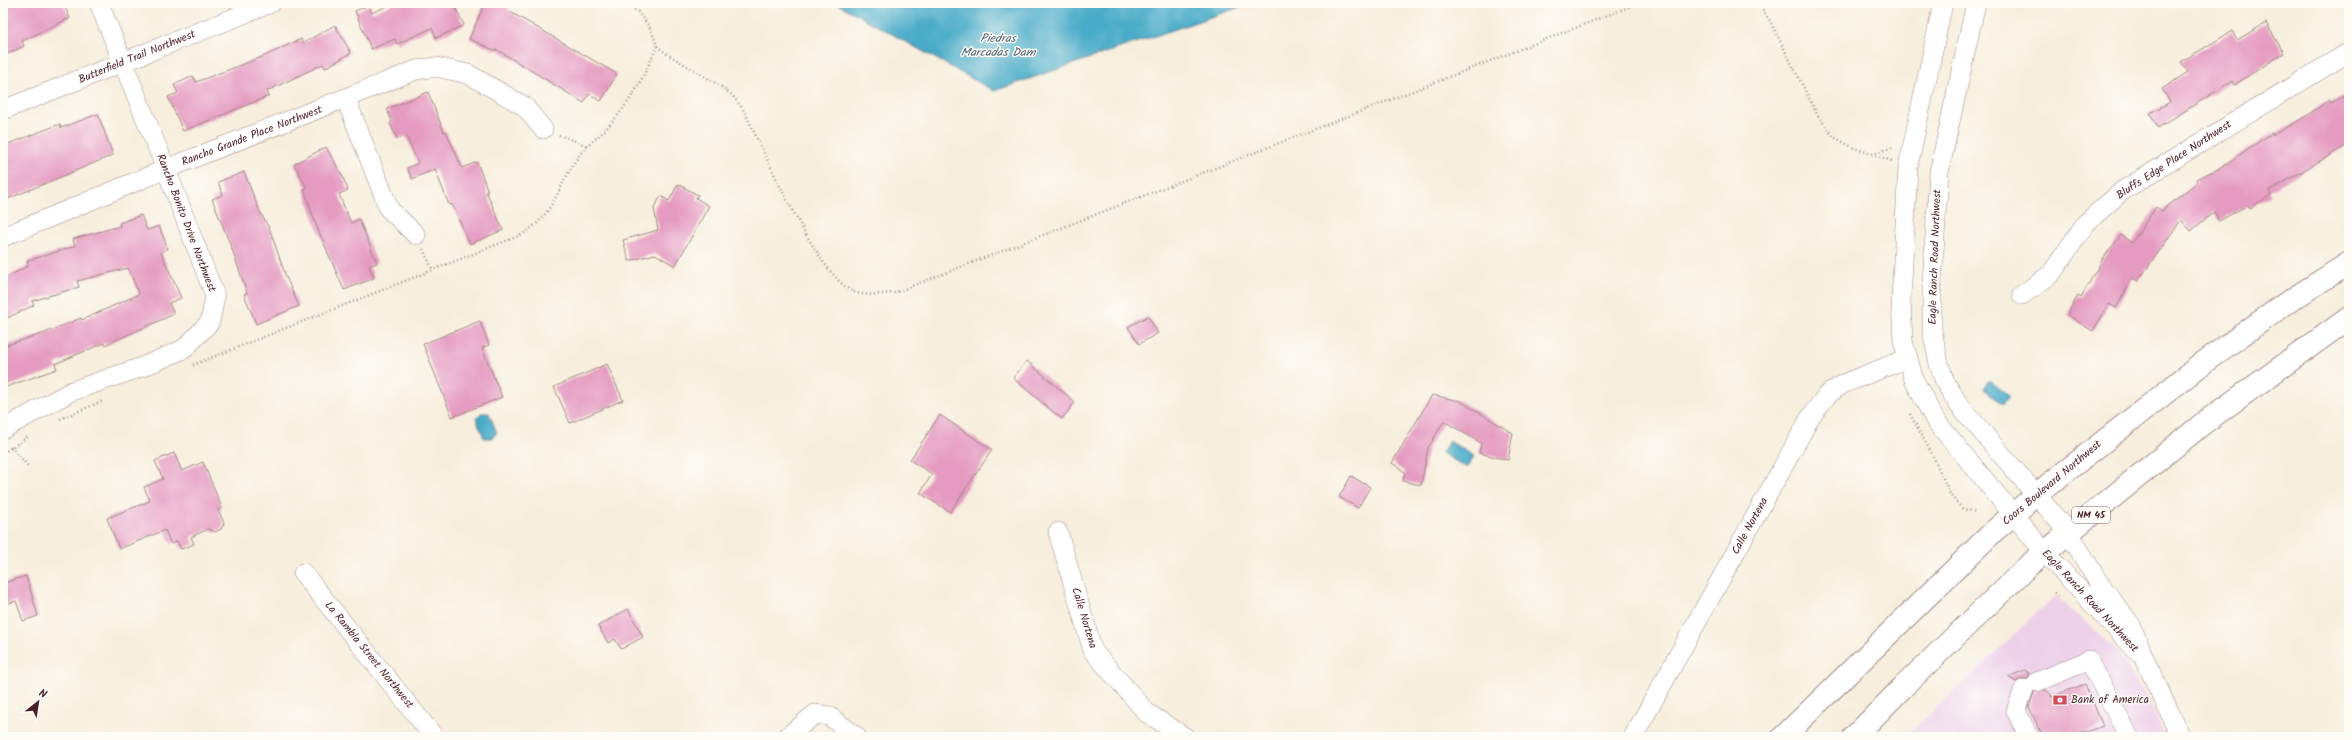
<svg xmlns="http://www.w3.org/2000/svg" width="2352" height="740" viewBox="0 0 2352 740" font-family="Kalam,sans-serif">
  <rect width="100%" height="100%" fill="#fdfcf7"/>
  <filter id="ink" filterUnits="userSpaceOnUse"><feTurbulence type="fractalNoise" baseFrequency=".025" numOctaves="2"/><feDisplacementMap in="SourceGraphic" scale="8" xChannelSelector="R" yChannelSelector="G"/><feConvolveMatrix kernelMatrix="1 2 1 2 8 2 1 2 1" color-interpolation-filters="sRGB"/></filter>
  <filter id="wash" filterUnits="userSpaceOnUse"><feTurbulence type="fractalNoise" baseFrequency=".012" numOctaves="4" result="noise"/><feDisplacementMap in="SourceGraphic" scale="16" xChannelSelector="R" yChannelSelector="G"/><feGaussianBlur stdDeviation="0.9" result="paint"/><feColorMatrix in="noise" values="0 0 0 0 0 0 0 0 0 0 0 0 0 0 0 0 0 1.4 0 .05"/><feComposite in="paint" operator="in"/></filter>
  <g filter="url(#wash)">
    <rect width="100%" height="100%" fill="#f7eedd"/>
    <path fill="#edd1e9" d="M2055,596L2114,647L2151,704L2165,737H1905Z"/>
    <path fill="#48abc7" stroke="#496579" d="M836,3H1252L994,91Z
      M1989,380L2009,396L2003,404L1983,388Z
      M481,413H489L497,433L492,438H484L476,418Z
      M1449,441L1474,456L1467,468L1442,453Z"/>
    <g id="blocks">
      <path fill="#e59bc1" d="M3,3H63L70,18L22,41L24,46L3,56Z
        M394,3H453L464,25L436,38L432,28L397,44L395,39L371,49L355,11L369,5L372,13Z
        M485,3H510L507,10L617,74L601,101L589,94L584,103L496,49V51L469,39Z
        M2266,23L2284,53L2234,85L2232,81L2158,128L2150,113L2170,102L2162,89L2188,72L2181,62L2232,31L2237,40Z
        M335,25L351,53L325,68L323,64L267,91L269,96L183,131L168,97L178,93L174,85L193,76L196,82L267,55L301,39L303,43Z
        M428,92L444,132L446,131L462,168L477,162L488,191H486L503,230L470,244L452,204L449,205L435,169L412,179L407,168L418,163L406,136L397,139L390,123L392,122L387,109Z
        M2349,92V144L2269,191L2271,195L2250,208L2248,205L2219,221L2214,212L2191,231L2181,220L2138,281L2133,278L2116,308L2109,304L2093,331L2067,315L2078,295L2081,297L2104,257L2121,235L2132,243L2156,207L2162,211L2197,182L2196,179L2218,169L2272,133L2273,135L2302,119L2329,100L2331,103Z
        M98,114L113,155L3,201V146L60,124L61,128Z
        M326,147L342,175L348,190L339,194L345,209L351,223L359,219L377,263L369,266L374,278L344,290L316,225L304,189L307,188L294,164Z
        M244,172L259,210L270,230L286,277L299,306L256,324L244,294L247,293L232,249L212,199L223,195L218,182Z
        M678,184L698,195L696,198L709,206L675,266L655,254L629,261L623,240L658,230L654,208L661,196L669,201Z
        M141,215L147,230L159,226L168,249L161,252L181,298L169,303L174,314L105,345L104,343L55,364L57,369L3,388V346L45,333L81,318L82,320L139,294L128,268L77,281L79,287L32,301L34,305L3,320V279L28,266L27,261L75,246L73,239L120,226L119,223Z
        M1148,316L1158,333L1139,344L1128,327Z
        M480,321L489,345L482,348L502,397L452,417L423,344Z
        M1027,361L1075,402L1062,419L1013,378Z
        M607,364L623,400L570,423L554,387Z
        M1432,395L1460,401L1513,433L1508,460L1479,453L1481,443L1444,421L1428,448L1421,485L1403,481L1405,472L1392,463Z
        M940,415L992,450L950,512L920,493L932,474L910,460Z
        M174,453L182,471L203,462L222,508L218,510L224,523L221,529L215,532L208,529L191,537L194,544L181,549L177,541L171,544L165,530L119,549L107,518L150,501L144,487L163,479L155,461Z
        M1351,476L1370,487L1358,508L1339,497Z
        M26,576L38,616L23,621L16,601L3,605V583Z
        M628,609L643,637L621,649L615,639L608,643L598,626Z
        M2025,670L2030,674L2027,679L2022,678L2016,682L2008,677Z
        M2085,684L2103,726L2071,737H2043L2029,707L2034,692L2046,690L2053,696Z"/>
    </g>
  </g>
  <g filter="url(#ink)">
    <use href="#blocks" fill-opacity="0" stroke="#a08684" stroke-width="1"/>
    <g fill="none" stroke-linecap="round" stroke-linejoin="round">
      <defs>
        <path id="minor" d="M1943,3L1908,167L1901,300L1903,341L1914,380L1935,420L2045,553L2137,651
          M1976,3L1939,172L1932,283V331L1939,364L1945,382L1959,405L2069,533L2099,583L2131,625L2145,660L2181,737
          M346,99L389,209L416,235
          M3,110L271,3
          M3,237L166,169L416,70L436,67L468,74L524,106L543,129
          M2022,295L2051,274L2086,223L2122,191L2349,52
          M3,429L72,391L142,367L184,349L210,322L215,296L166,169L99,3
          M1058,532L1093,651L1147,713L1185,737
          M303,573L434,737
          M2037,682L2089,660L2129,737
          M2024,689L2016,711L2029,737
          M787,737L815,714L829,716L857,737
          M1633,737L1810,418L1827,395L1843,384L1908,358"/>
        <path id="major" d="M1783,737L1994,531L2037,494L2207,360L2285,304L2349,263
          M1854,737L1902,688L2028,566L2205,422L2349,318"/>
      </defs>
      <use href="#minor" stroke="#a08684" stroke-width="20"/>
      <use href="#major" stroke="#a08684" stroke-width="24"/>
      <path stroke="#a08684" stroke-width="2.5" stroke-dasharray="1 3" stroke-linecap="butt" d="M624,3L638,12L651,29L657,46L667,54L719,85L733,96L743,109C763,149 816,273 852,291C864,297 880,294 894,293L1639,3
        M1758,3L1770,21L1818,116L1834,137L1854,148L1892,161
        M559,135L588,146
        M1872,154L1894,147
        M423,249L433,270
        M193,365L521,235C555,215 557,187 578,157C587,144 602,135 612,122C633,99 645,74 657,46
        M1910,414L1932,454L1951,496L1963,509L1976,512
        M60,419L103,401
        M11,447L28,466
        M3,453L28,437
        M2055,593L2061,598"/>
      <use href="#minor" stroke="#fff" stroke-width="19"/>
      <use href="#major" stroke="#fff" stroke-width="22"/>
    </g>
  </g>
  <defs>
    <symbol id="bank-bare" viewBox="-9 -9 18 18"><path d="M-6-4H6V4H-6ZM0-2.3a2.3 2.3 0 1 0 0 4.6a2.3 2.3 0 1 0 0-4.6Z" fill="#d1495b" stroke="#fdfcf7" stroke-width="2.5" paint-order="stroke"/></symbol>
  </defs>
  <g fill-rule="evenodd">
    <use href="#bank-bare" x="2050" y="690" width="20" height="20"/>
  </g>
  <g text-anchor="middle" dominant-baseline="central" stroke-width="3" stroke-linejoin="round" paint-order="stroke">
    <rect fill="#fdfcf7" stroke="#806168" stroke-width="1" x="2072" y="507" width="38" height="16" rx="3"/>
    <g font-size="10" font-weight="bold" fill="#4a1f2b">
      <text x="2091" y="515">NM 45</text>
    </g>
    <g font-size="11" fill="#4a1f2b" stroke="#fdfcf7">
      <text transform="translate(137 57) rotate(-22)">Butterfield Trail Northwest</text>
      <text transform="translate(252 136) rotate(-21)">Rancho Grande Place Northwest</text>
      <text transform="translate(2174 160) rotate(-33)">Bluffs Edge Place Northwest</text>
      <text transform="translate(186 223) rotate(69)">Rancho Bonito Drive Northwest</text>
      <text transform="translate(1935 257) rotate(-88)">Eagle Ranch Road Northwest</text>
      <text transform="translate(2052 483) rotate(-40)">Coors Boulevard Northwest</text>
      <text transform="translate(1750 526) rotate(-61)">Calle Nortena</text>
      <text transform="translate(2090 601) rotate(47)">Eagle Ranch Road Northwest</text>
      <text transform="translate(1084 618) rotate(73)">Calle Nortena</text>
      <text transform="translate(369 655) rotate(51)">La Rambla Street Northwest</text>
    </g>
    <g font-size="11" fill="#4a1f2b" stroke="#fdfcf7" text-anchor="start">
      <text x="2071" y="700">Bank of America</text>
    </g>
    <g font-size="12" font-style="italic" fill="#495e71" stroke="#fdfcf7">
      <text x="998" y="38">Piedras<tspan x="998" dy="14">Marcadas Dam</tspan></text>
    </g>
  </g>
  <rect width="2352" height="740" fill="none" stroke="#fdfcf7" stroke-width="16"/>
  <g transform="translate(38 702) rotate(30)" stroke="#fdfcf7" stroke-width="3" paint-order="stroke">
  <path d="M0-3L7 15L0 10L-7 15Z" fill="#4a1f2b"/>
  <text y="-6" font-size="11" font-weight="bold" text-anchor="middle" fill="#4a1f2b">N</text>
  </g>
</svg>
